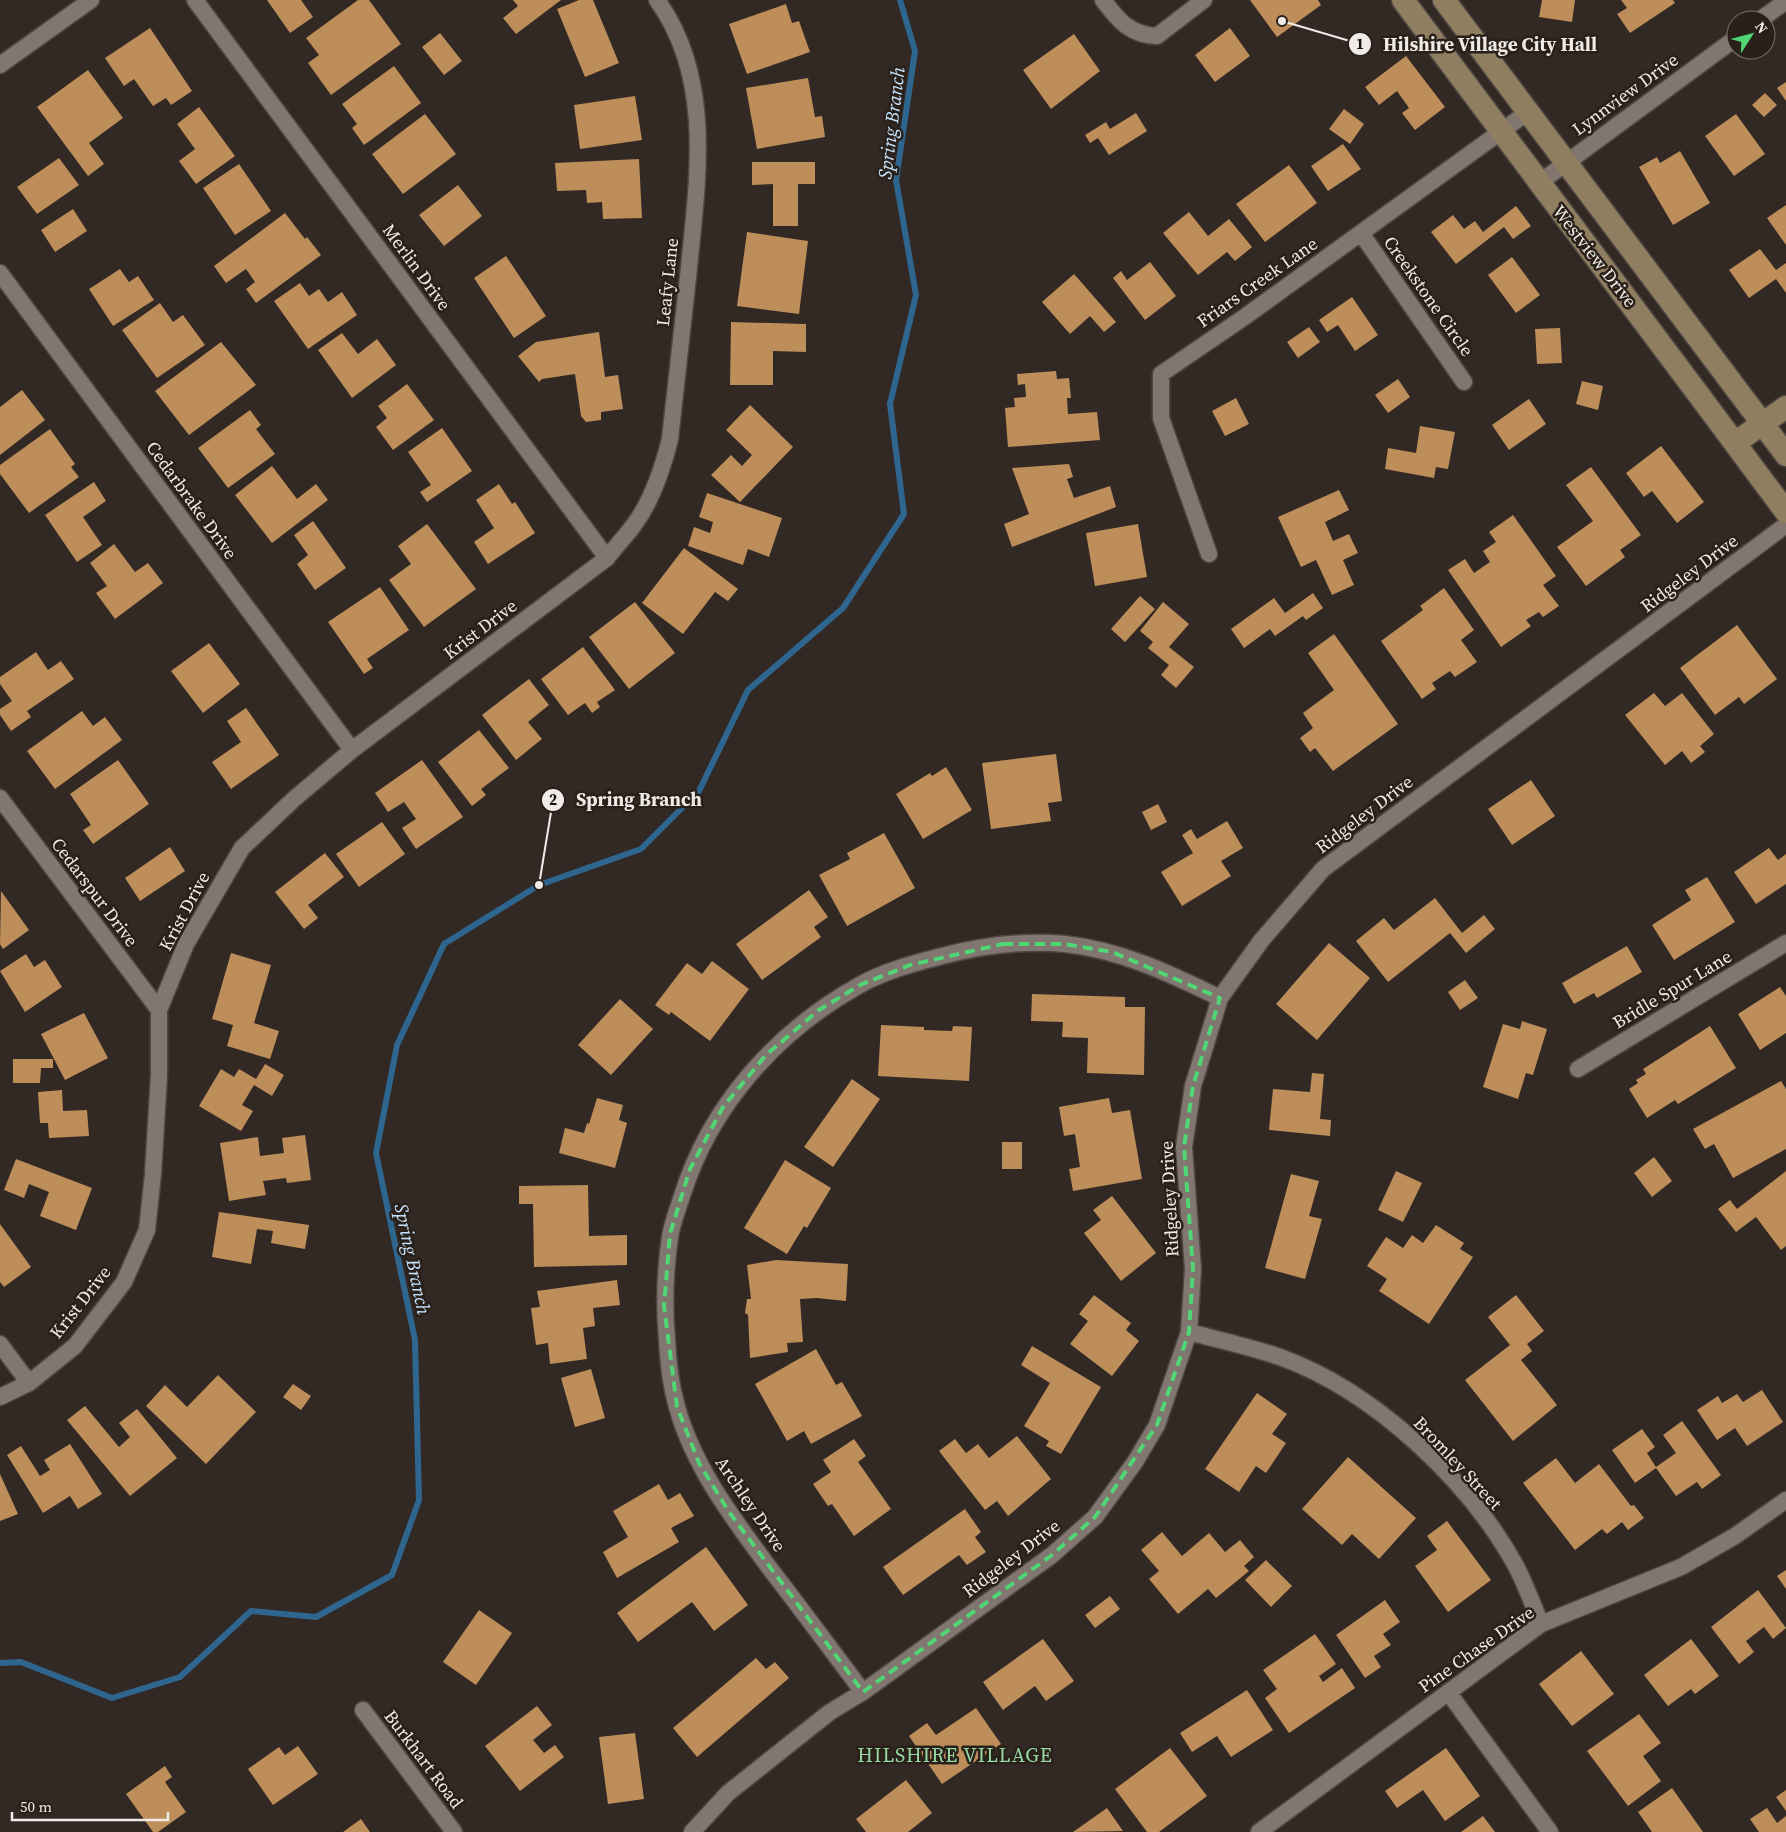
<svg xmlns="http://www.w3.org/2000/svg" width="1786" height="1832" viewBox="0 0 1786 1832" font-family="'Source Serif 4',serif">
  <rect width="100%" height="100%" fill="#332924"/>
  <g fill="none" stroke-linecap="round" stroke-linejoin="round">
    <path stroke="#2f6690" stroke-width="6" d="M0,1663L21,1662L112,1698L180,1677L251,1611L316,1617L392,1575L419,1500L415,1340L376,1153L397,1045L444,944L539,885L641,849L699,791L748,690L843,608L904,514L890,404L916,295L896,180L915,51L900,0"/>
  </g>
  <path fill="#bd8e5a" d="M267,0H301L313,17L290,33Z
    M358,0H369L401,44L331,95L308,63L319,55L306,38Z
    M513,0H561L516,34L503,18L518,6Z
    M579,0H593L619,63L585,77L557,9Z
    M1250,0H1318L1321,5L1277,37Z
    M1542,0H1575L1572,22L1539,17Z
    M1621,0H1673L1675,3L1630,33L1617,14L1627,8Z
    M786,4L792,23L799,21L810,52L747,74L729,24Z
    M150,28L192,91L171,105L166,98L153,106L134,79L124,86L105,58Z
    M1230,28L1250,56L1215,82L1195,55Z
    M440,33L462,61L444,75L422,47Z
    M1074,34L1100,71L1051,109L1023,70Z
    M1406,56L1445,107L1415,130L1402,113L1409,108L1397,91L1379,105L1365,87Z
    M394,66L421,103L364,145L352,128L357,124L342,104Z
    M88,70L123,118L89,143L104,164L88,176L37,107Z
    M808,78L815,117L822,116L825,137L757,149L746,88Z
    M1786,82V101L1777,88Z
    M1765,93L1777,105L1764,117L1752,105Z
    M635,96L642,140L580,149L574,105Z
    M199,107L235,156L196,184L179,161L195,149L177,124Z
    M1344,109L1364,124L1350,144L1329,129Z
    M1136,113L1147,131L1109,155L1098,138L1090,143L1085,135L1106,122L1110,129Z
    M425,114L456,154L403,194L372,154Z
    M1736,114L1765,154L1734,176L1705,136Z
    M1343,144L1361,169L1328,191L1311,166Z
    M1680,151L1710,203L1673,225L1639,167L1657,157L1660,163Z
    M59,158L79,185L37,214L17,187Z
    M639,159L642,218L603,219L602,202L587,203L586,190L557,191L555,163Z
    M752,162H815V184H798V226H773V184L752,185Z
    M239,164L271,211L235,235L203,188Z
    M1289,165L1317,203L1265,242L1236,204Z
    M458,185L482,216L444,246L419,215Z
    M1786,205V245L1767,218Z
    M1516,206L1531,226L1513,239L1504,227L1456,264L1431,232L1453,215L1464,229L1475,221L1483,232Z
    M73,209L87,231L55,252L41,230Z
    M1189,212L1208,236L1229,219L1252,247L1235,261L1227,252L1198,275L1163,233Z
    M285,213L305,239L307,237L321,255L256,303L246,289L255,282L246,269L226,283L214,266Z
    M747,232L808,241L799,314L737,306Z
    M1760,249L1776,270L1786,263V293L1776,279L1749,298L1729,270Z
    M506,256L546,316L514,338L474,278Z
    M1512,257L1540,295L1516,313L1488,275Z
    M1150,262L1176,296L1145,320L1113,278L1121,271L1127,280Z
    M120,269L129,282L138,276L154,300L113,326L89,289Z
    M1074,274L1116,322L1104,332L1090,316L1070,334L1042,302Z
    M300,283L309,296L319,289L328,302L342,292L357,315L308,349L274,301Z
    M1352,297L1378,335L1355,351L1338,325L1327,332L1319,320Z
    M160,303L173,322L183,315L205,345L157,378L122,330Z
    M731,322L806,324V352L773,351V385H730Z
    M1309,327L1320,342L1298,358L1287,342Z
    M1560,328L1562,363L1537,364L1535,329Z
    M599,332L605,377L618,375L623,409L601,412V420L586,422L581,416L575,374L542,379L539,382L518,356L536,342Z
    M342,333L358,354L377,339L396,365L352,398L318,350Z
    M221,342L256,385L189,435L155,391Z
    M1056,371L1057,379L1069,378L1071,398H1067L1068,414L1097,412L1100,440L1008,447L1005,408L1015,407L1014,398L1026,397L1025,384L1018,385L1017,374Z
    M1398,379L1410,397L1388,413L1375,395Z
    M1582,381L1603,386L1598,410L1576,404Z
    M407,384L434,420L393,450L376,427L387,418L378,406Z
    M22,390L45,420L0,455V407Z
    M1236,398L1249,424L1225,436L1212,411Z
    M1529,399L1546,424L1509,450L1492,425Z
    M750,405L793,447L740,502L711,475L731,455L742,466L752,455L726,430Z
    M250,410L261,425L256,429L275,454L228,488L198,448Z
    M1420,426L1455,432L1448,469L1436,467L1434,478L1385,469L1388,448L1416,453Z
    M442,428L472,471L427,502L420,492L431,485L408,452Z
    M50,429L75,464L71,467L79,477L29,513L0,474V465Z
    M1661,446L1704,502L1677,523L1652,491L1644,497L1626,473Z
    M1069,464L1073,477L1067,479L1074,498L1110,486L1116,507L1012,547L1004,524L1029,514L1012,468Z
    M272,466L297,499L316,484L328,500L272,543L235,495Z
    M1591,467L1641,535L1620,550L1625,557L1586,586L1557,547L1593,521L1566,485Z
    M94,482L106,501L83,517L102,545L77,562L45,515Z
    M499,484L512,504L515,502L535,533L488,564L474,542L494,528L476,500Z
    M1339,490L1349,510L1325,522L1333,541L1349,534L1358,553L1343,560L1354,585L1332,595L1316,560L1301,567L1278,517Z
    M707,493L782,518L769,557L748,549L743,565L688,546L694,527L710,533L713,522L699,517Z
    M1513,515L1556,576L1543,585L1559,606L1543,617L1539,612L1526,620L1531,626L1501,647L1448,570L1465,559L1474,573L1490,562L1483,551L1496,542L1489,532Z
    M313,521L346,568L315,590L297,564L308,555L294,535Z
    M427,524L476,589L424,627L389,580L411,564L398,546Z
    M1138,524L1147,577L1095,586L1086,533Z
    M114,544L135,572L148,563L163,583L115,619L96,593L107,586L90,563Z
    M684,548L738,589L728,601L715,592L683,634L642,603Z
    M380,587L409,630L367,659L373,668L364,674L328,622Z
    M1444,588L1474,630L1461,640L1477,662L1455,677L1450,671L1432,683L1436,689L1422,699L1381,641L1423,610L1420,606Z
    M1313,593L1323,608L1306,620L1303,616L1275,636L1270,629L1244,648L1231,629L1274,598L1285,613Z
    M1140,596L1155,609L1125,642L1111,629Z
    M635,602L675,653L629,689L589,637Z
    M1163,602L1189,624L1169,647L1194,667L1176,688L1161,675L1169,665L1148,648L1153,642L1140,631Z
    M1737,625L1777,679L1744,704L1739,697L1715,715L1680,668Z
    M1334,634L1398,724L1333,771L1315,748L1310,752L1300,738L1313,728L1303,713L1334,690L1308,653Z
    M209,643L240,684L203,713L171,671Z
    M583,647L615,690L597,702L600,707L592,713L585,703L568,715L541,679Z
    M36,652L48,670L61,661L74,679L27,711L31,717L11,731L0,715V709L12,701L0,684V677Z
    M529,679L549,705L528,722L542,739L516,760L482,715Z
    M1654,693L1665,706L1682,693L1714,734L1700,746L1705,752L1691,763L1682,751L1665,765L1625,715Z
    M246,708L279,755L231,789L212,762L241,742L227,721Z
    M82,711L93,726L105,717L122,740L55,789L27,751Z
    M479,730L509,768L481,789L486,795L472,806L438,762Z
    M1056,754L1062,801L1048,803L1051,821L991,829L982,763Z
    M118,760L149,804L93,844L83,830L91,825L70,794Z
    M422,760L463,817L416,849L402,828L416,819L404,802L388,812L375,793Z
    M946,767L972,810L923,839L896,794L930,773L932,776Z
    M1531,780L1555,816L1512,845L1488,809Z
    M1158,804L1167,822L1151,830L1142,812Z
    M1227,821L1243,848L1221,861L1231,876L1182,906L1161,872L1193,853L1182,835L1191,829L1197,839Z
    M382,822L405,854L359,887L336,854Z
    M884,833L915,888L847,926L819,875L850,859L847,853Z
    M170,847L185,871L140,901L125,878Z
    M1769,848L1778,860L1786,854V884L1756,904L1734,872Z
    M325,853L344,877L308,905L318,918L304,929L275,892Z
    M1707,877L1735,922L1674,960L1652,925L1691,900L1685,890Z
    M809,890L828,917L814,927L821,937L762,980L736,944Z
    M1,891L29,930L3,949L0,944Z
    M1435,898L1462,933L1484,915L1495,929L1466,953L1450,933L1388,982L1356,941L1384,918L1394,930Z
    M1329,943L1370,978L1317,1040L1276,1004Z
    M1627,946L1642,972L1597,998L1594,993L1574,1004L1562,983Z
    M231,953L271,965L254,1023L279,1031L270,1059L227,1046L233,1025L212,1019Z
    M26,954L34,967L45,960L62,987L25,1012L0,971Z
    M712,961L749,989L710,1041L671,1012L669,1015L655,1005L687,963L702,974Z
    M1465,980L1478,998L1460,1010L1448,992Z
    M1780,987L1786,996V1033L1760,1050L1738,1014Z
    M1032,994L1125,997V1007H1145L1144,1075L1087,1073L1088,1038L1062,1037L1063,1022L1031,1021Z
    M620,999L653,1029L611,1075L578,1045Z
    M84,1013L108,1058L65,1080L41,1034Z
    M1522,1021L1547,1029L1533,1075L1526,1073L1518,1099L1483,1087L1503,1024L1520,1029Z
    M881,1025L924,1027V1030L952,1031L953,1026L972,1027L969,1081L878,1076Z
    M1710,1026L1736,1068L1678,1104L1675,1100L1647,1118L1629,1089L1638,1083L1636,1080L1646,1074L1643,1069Z
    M13,1059H53V1068H41L40,1083H13Z
    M265,1064L284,1075L272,1096L254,1085L242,1105L253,1111L241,1131L199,1106L221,1069L234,1077L239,1069L256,1079Z
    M1312,1073L1324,1074L1320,1119L1331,1120L1330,1136L1269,1130L1273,1089L1310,1092Z
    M852,1079L880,1099L833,1167L804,1147Z
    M1781,1081L1786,1089V1149L1733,1178L1714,1144L1705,1149L1693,1129Z
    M62,1090L63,1111L87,1110L89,1136L49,1138L48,1123H40L38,1092Z
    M597,1098L623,1105L619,1120L627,1123L615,1168L559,1153L565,1128L584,1133L587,1123L589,1124Z
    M1109,1098L1112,1113L1130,1110L1142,1179L1073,1191L1069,1169L1080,1167L1075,1134L1064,1136L1059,1107Z
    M305,1135L311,1180L287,1183L286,1178L263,1181L266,1195L229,1201L220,1143L258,1137L260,1156L284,1153L282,1138Z
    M1002,1142H1022V1169H1002Z
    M1654,1157L1672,1181L1652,1197L1634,1173Z
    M16,1159L92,1188L76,1230L40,1216L49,1192L29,1184L24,1198L4,1190Z
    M785,1160L831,1188L807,1228L804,1226L787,1254L744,1228Z
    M1396,1171L1422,1183L1403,1222L1378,1210Z
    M1786,1171V1246L1781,1250L1756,1217L1736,1232L1718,1209L1730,1200L1737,1209Z
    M1291,1174L1319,1181L1309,1216L1322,1219L1305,1279L1265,1268Z
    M588,1185L589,1236L627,1235V1265L534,1267L533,1204H519V1186Z
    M1112,1196L1156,1253L1121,1281L1084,1233L1101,1220L1093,1210Z
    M219,1212L309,1225L305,1249L271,1243L273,1231L257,1229L251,1264L212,1257Z
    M0,1224L31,1267L4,1287L0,1282Z
    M1436,1225L1464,1243L1460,1249L1473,1257L1429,1324L1379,1291L1387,1279L1367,1266L1386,1237L1403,1248L1412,1235L1423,1243Z
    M776,1260L848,1264L846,1301L817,1298L800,1299L803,1342L787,1343L788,1352L750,1358L748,1315L745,1313L747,1299H751L747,1265Z
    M617,1280L620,1305L593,1308L595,1326L583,1328L587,1359L550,1364L548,1343L536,1345L531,1308L540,1307L537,1291Z
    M1094,1295L1131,1323L1126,1330L1139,1341L1112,1376L1070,1344L1088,1321L1079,1314Z
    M1516,1295L1544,1331L1527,1344L1532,1351L1521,1360L1557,1405L1513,1441L1465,1380L1510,1345L1488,1317Z
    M1032,1346L1101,1387L1061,1454L1046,1446L1049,1441L1024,1426L1050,1383L1021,1365Z
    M816,1349L836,1385L842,1382L862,1416L811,1444L804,1431L787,1441L755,1384Z
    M591,1369L605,1418L575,1427L561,1378Z
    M218,1375L256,1412L206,1464L146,1406L165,1385L187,1407Z
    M293,1384L311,1396L301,1410L283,1397Z
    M1762,1390L1783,1422L1747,1446L1735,1428L1717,1440L1697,1410L1718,1396L1722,1403L1737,1394L1743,1402Z
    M1257,1393L1287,1414L1272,1434L1286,1443L1266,1473L1256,1466L1239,1492L1205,1469Z
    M85,1406L119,1447L130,1437L119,1423L137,1409L177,1458L130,1496L67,1420Z
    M1682,1421L1721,1475L1702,1489L1697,1482L1676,1496L1656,1468L1635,1483L1612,1450L1642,1429L1655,1447L1647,1453L1656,1467L1676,1453L1663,1435Z
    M1017,1436L1051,1479L1008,1516L997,1501L985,1510L939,1451L955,1439L966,1453L978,1444L989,1458Z
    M854,1439L866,1456L858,1462L891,1509L854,1536L832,1504L828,1506L813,1484L831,1472L823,1460Z
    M70,1444L102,1494L78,1509L70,1496L43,1513L7,1455L21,1446L40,1476L50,1470L44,1460Z
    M1348,1457L1416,1518L1379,1559L1352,1534L1342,1545L1302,1509Z
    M1556,1458L1575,1483L1599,1464L1631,1506L1634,1505L1644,1518L1628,1530L1622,1522L1607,1534L1602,1529L1575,1550L1523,1483Z
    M0,1474L18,1514L0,1521Z
    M659,1484L668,1500L680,1493L694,1516L671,1528L679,1542L617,1578L603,1552L628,1537L613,1511Z
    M965,1509L981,1532L975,1537L986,1552L967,1565L959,1555L903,1595L883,1567Z
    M1447,1521L1491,1580L1448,1612L1415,1566L1437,1550L1427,1536Z
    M1162,1532L1182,1556L1209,1533L1225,1552L1240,1540L1254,1557L1244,1566L1249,1571L1216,1598L1208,1589L1178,1614L1149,1579L1159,1571L1141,1550Z
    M706,1547L748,1605L714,1631L692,1602L638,1642L617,1613Z
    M1266,1560L1292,1586L1271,1607L1245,1580Z
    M1786,1570V1589L1777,1576Z
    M1758,1590L1786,1628L1773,1639L1764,1627L1746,1641L1754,1652L1739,1664L1711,1627Z
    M1110,1596L1120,1609L1095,1628L1085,1615Z
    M1385,1600L1400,1622L1383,1634L1391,1645L1374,1656L1381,1667L1365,1678L1336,1635Z
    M479,1610L512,1633L476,1685L443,1662Z
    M1315,1634L1336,1664L1319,1676L1323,1682L1342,1668L1355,1688L1289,1733L1265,1698L1277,1689L1263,1670Z
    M1043,1639L1074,1681L1046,1701L1035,1686L1003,1710L983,1682Z
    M1691,1639L1719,1676L1695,1694L1691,1689L1668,1706L1644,1675Z
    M1581,1651L1614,1694L1572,1726L1539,1684Z
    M756,1658L766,1669L775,1662L789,1678L697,1757L673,1728Z
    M1247,1690L1273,1730L1231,1757L1217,1736L1192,1752L1180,1733Z
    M537,1706L552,1725L533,1740L544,1753L555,1745L564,1757L520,1791L485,1746Z
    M976,1708L1001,1744L942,1784L909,1736L927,1723L936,1735Z
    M1639,1714L1661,1743L1643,1756L1661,1781L1628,1806L1587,1751Z
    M635,1733L644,1799L608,1804L599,1737Z
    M298,1746L318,1774L273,1805L248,1769L279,1747L285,1755Z
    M1170,1748L1207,1796L1159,1832H1147L1115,1789Z
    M1446,1748L1480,1796L1445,1821L1423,1790L1397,1808L1385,1791Z
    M165,1766L172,1777L165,1782L186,1812L158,1832H153L126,1794Z
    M906,1780L932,1813L908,1832H866L856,1819Z
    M1672,1788L1703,1832H1652L1638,1812Z
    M1786,1790V1811L1776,1797Z
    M1107,1808L1123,1831L1073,1832Z
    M1767,1808L1777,1823L1786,1816V1832H1759L1750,1819Z
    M1483,1816L1495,1832H1461Z
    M361,1819L370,1832H343Z"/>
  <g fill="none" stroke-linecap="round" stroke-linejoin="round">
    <defs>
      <path id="street" d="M195,0L607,558
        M1103,0C1118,20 1130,35 1157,36L1204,0
        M1760,20L1786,1
        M0,65L91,0
        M1539,183L1736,38
        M1361,233L1464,382
        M0,273L352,750
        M1209,554L1161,418V374L1246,316L1528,112
        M0,798L159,1010
        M1578,1069L1786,943
        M1189,1332C1219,1340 1251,1347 1280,1357C1374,1391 1470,1481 1517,1568C1526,1586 1533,1605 1541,1624
        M0,1344L29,1383
        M0,1397L29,1383L75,1346L124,1282L147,1230L153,1174L159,1075V1010L186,944L242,848L294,799L352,750L607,558C616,546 627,535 636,522C653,498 663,467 670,439C676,385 682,331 688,277C697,184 715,80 657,0
        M863,1692C832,1651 802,1610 771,1570C734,1520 694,1468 677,1407C671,1386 668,1362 667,1340C664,1306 665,1271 670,1237C672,1223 678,1209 682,1196C710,1106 776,1032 858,986C882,972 911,964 938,957C979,946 1023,940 1065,944C1121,950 1171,974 1220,998
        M1448,1692L1550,1832
        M363,1710L454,1832
        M692,1832L728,1793L830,1712L863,1692L1052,1555L1095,1517L1135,1462L1157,1425L1189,1332L1193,1269L1184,1147L1193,1086L1220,998L1261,941L1323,869L1786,525
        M1259,1832L1541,1624L1681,1567L1735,1536L1786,1500"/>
      <path id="secondary" d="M1403,0C1531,171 1659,341 1786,512
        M1444,0L1786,455
        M1735,443L1786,407"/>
    </defs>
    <use href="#street" stroke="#4e4641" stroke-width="19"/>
    <use href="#secondary" stroke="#4e4641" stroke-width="25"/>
    <use href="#street" stroke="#827670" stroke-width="16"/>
    <use href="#secondary" stroke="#8f7e60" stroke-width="22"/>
  </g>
  <path fill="none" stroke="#50d674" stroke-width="4" stroke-dasharray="10 6" stroke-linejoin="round" d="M1003,944H1064L1112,952L1220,998L1193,1086L1184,1147L1193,1269L1189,1332L1157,1425L1095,1517L1052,1555L863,1692L729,1512L699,1463L677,1407L664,1306L670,1234L690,1169L723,1107L766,1055L819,1010L860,985L910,965Z"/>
  <g text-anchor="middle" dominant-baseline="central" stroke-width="5" stroke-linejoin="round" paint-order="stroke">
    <g font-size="18" fill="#f1ebe7" stroke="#29201a">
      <text transform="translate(1625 94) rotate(-36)">Lynnview Drive</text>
      <text transform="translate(1595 256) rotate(52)">Westview Drive</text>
      <text transform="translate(417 267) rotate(54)">Merlin Drive</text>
      <text transform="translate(667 282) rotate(-84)">Leafy Lane</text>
      <text transform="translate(1257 282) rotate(-35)">Friars Creek Lane</text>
      <text transform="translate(1429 296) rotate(55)">Creekstone Circle</text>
      <text transform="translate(192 500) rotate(54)">Cedarbrake Drive</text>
      <text transform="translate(1689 573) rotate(-37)">Ridgeley Drive</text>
      <text transform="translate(480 629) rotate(-37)">Krist Drive</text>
      <text transform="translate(1364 814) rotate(-37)">Ridgeley Drive</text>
      <text transform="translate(95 892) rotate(53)">Cedarspur Drive</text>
      <text transform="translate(184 911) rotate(-62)">Krist Drive</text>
      <text transform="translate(1672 989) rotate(-31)">Bridle Spur Lane</text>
      <text transform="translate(1169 1199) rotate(-93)">Ridgeley Drive</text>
      <text transform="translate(80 1302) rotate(-52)">Krist Drive</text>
      <text transform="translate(1458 1463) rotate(47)">Bromley Street</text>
      <text transform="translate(751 1504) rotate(56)">Archley Drive</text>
      <text transform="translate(1011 1558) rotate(-37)">Ridgeley Drive</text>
      <text transform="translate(1476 1649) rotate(-35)">Pine Chase Drive</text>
      <text transform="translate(424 1759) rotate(53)">Burkhart Road</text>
    </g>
    <g font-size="19" font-style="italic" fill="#c4e2fb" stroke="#29201a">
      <text transform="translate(891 123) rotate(-83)">Spring Branch</text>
      <text transform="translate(413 1259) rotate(78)">Spring Branch</text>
    </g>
    <g font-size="20" letter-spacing="1" fill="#97d8a2" stroke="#29201a">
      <text x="955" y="1755">HILSHIRE VILLAGE</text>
    </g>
  </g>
  <path fill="none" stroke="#f1ebe7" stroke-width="2" d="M1282 21L1360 44M539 885L553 800"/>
  <g fill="#f1ebe7" stroke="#29201a" stroke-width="2">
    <circle cx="1282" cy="21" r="5"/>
    <circle cx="539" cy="885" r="5"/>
    <circle cx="1360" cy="44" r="12"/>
    <circle cx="553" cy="800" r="12"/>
  </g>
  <g font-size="15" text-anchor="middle" font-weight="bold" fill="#111">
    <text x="1360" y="49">1</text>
    <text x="553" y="805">2</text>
  </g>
  <g font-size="19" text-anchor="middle" font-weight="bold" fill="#f1ebe7" stroke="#29201a" stroke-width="5" stroke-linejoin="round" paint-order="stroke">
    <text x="1490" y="51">Hilshire Village City Hall</text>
    <text x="639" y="806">Spring Branch</text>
  </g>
  <g transform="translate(1751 35) rotate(54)"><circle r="24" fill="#29201a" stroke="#79716c"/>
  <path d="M0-4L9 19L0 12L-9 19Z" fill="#50d674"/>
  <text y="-8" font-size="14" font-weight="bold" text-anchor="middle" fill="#f1ebe7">N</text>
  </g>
  <path d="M12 1812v8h156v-8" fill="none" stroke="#f1ebe7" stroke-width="2.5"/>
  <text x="20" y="1812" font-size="15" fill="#f1ebe7" stroke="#29201a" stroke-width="4" paint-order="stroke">50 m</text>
</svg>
